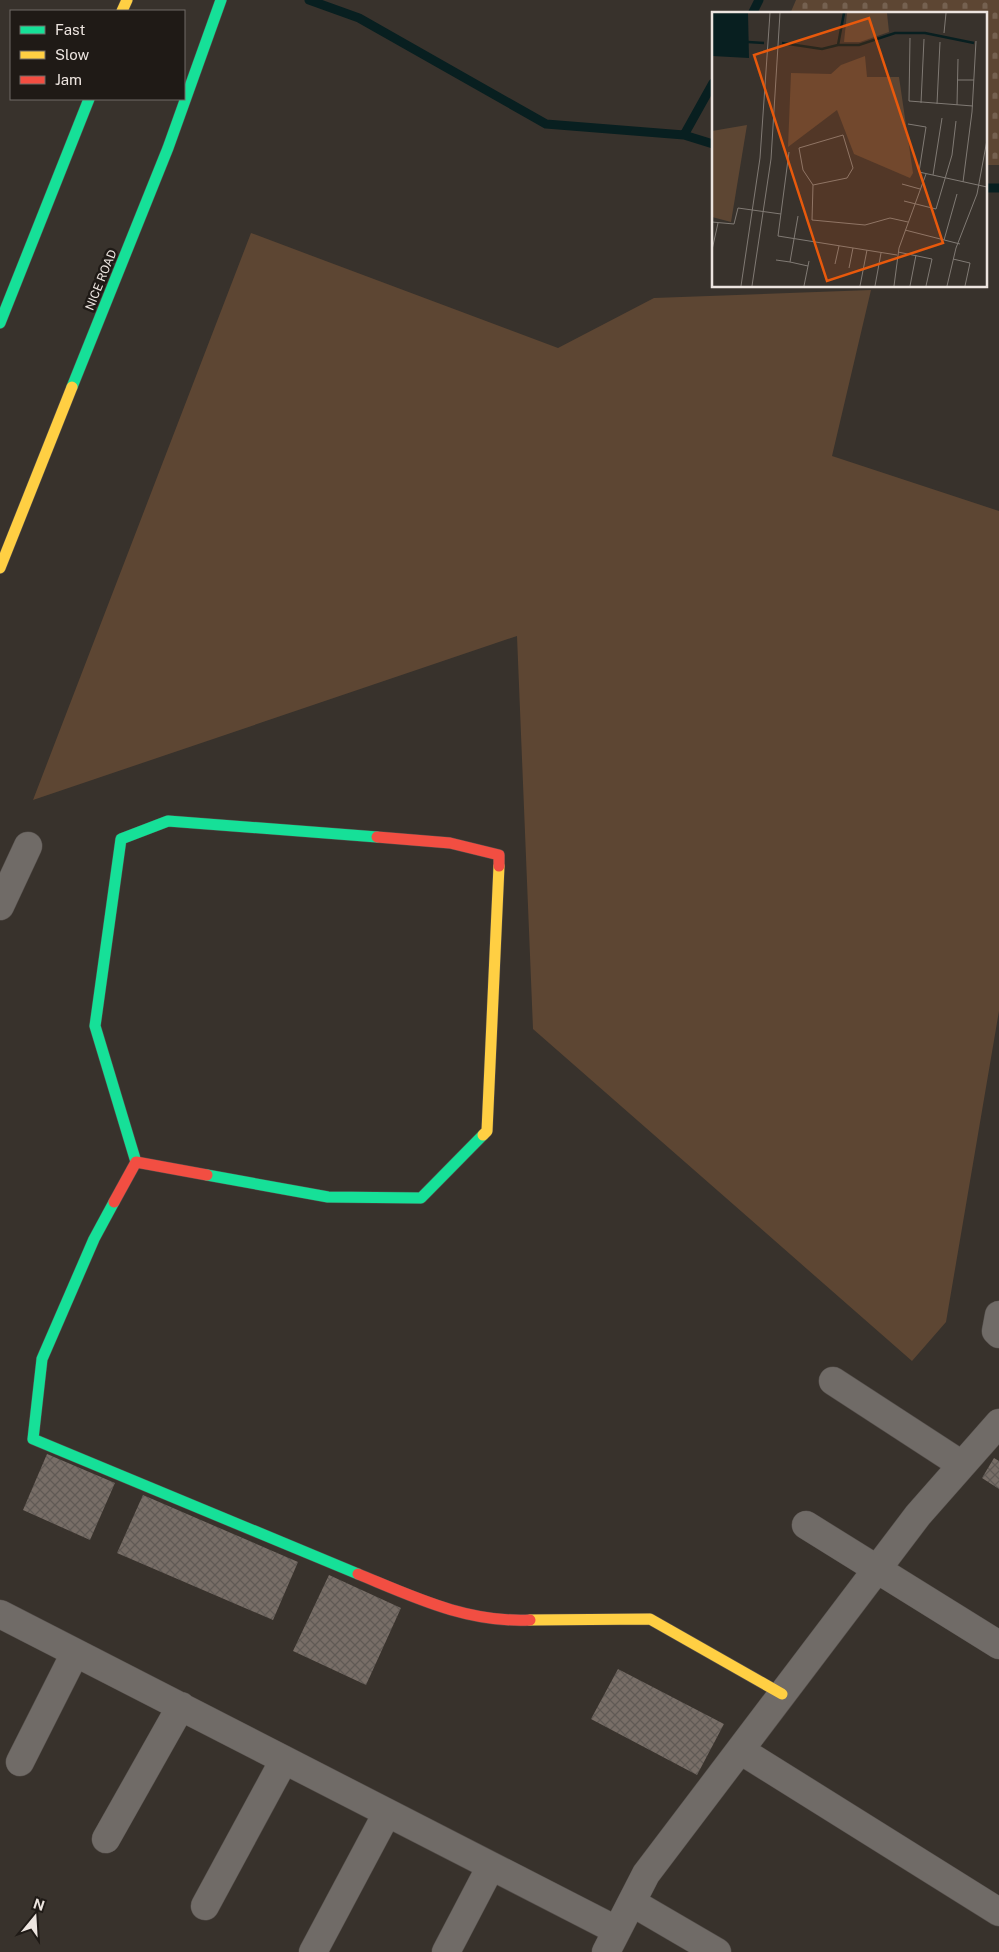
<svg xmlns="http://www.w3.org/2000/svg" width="999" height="1952" viewBox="0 0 999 1952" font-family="'Public Sans',sans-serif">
  <defs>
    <pattern id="cemetery-stones" width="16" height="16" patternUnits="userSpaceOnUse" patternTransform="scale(1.25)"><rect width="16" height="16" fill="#5d4633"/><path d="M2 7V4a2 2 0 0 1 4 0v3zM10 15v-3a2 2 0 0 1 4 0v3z" fill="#756150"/></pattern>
    <pattern id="building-cross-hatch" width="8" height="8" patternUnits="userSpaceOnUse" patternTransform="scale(1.25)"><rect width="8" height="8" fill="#786e67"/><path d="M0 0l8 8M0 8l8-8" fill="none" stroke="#605a55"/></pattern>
  </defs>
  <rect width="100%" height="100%" fill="#38322c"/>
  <path fill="#5d4633" d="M251,233L558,348L654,298L871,290L832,456L999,511V1011L946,1322L912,1361L533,1029L517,636L33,800Z"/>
  <path fill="url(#cemetery-stones)" d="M796,0H999V165H985V14H790Z"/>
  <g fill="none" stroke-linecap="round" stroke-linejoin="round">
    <path stroke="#081f20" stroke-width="9" d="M309,0L359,18L546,124L684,135L713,83
      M752,14L759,0
      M684,135L713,144
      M985,188H999"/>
  </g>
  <path fill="url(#building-cross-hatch)" d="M47,1454L115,1483L90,1540L23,1510Z
    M994,1458L999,1461V1489L982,1478Z
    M143,1495L298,1562L273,1620L117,1553Z
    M329,1575L401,1608L366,1685L293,1651Z
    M618,1669L724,1724L697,1775L591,1719Z"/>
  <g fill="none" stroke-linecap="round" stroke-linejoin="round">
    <defs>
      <path id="street" d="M0,906L28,846
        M999,1315L996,1331L999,1334
        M833,1381L962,1465
        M806,1525L999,1645
        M0,1614L616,1930
        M740,1750L999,1912
        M20,1762L75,1653
        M106,1839L181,1706
        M633,1903L717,1952
        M205,1906L284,1760
        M313,1952L387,1813
        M446,1952L491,1866
        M606,1952L646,1874L918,1515L999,1423"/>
      <path id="fast" d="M0,323L89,99
        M72,387L168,148L221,0
        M136,1162L95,1026L121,839L168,821L377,837
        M207,1175L328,1197L421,1198L483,1135
        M114,1202L94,1239L42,1359L33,1439L358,1574"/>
      <path id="slow" d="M122,11L127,0
        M0,568L72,387
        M483,1135L487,1131L499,866
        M530,1620L650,1619L782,1694"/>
      <path id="jam" d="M377,837L450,843L499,855V866
        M114,1202L136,1162L207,1175
        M358,1574C414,1597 467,1623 530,1620"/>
    </defs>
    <use href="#street" stroke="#544e4a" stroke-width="29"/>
    <use href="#fast" stroke="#544e4a" stroke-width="12"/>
    <use href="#slow" stroke="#544e4a" stroke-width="12"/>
    <use href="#jam" stroke="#544e4a" stroke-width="12"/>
    <use href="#street" stroke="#706b67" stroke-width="28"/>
    <use href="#fast" stroke="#16e098" stroke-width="11"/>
    <use href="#slow" stroke="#ffcf43" stroke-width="11"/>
    <use href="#jam" stroke="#f24e42" stroke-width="11"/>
  </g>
  <g text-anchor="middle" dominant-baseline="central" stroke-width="5" stroke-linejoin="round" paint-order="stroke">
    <g font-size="12" fill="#ede5e0" stroke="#1f1a16">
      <text transform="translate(101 280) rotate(-68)">NICE ROAD</text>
    </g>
  </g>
  <g transform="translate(712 12)">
    <rect width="275" height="275" fill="#38322c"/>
    <path d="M153,44L155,65H187L201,161L198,166L142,142L125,98L76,135L79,61L119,62L129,53Z" fill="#5d4633"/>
    <path d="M35,113L19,210L0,205V119Z" fill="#5d4633"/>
    <path d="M135,1H175L177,20L148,30H132Z" fill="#5d4633"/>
    <path d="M0,1H36L37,46L0,44Z" fill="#081f20"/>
    <path fill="none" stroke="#081f20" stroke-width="2.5" d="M36,30L52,31M70,31L110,37L126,33L132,1M126,33H147L183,21H213L262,31"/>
    <path fill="none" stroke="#807a74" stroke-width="1" d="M232,21L234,1M198,26L197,89L261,94M245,68H262M209,91L212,27M225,92L228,30M245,93L246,47M196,112L214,115L207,160L275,175M77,140L66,224L185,243M221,163L230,106M251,170L260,100L264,29M190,172L208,177M101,173L91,158L87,136L131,123L141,156L135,166L101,173L100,208L153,213L178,206L196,210M192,189L224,197L240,143L244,109M0,210L22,212L26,196L69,202M193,218L248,232M232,228L245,182M0,238L6,211M186,240L220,247L214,274M241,247L258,251L253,274M64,248L78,250L86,204M78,250L96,254L97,249M123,252L127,234M137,256L141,236M29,274L48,146L58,1M40,274L59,147L68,1M92,274L96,254M148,274L155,238M163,274L169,241M182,274L187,236L214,162M198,274L204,243M235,274L244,236L265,182L275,128"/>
    <path fill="#e8590c" fill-opacity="0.15" stroke="#e8590c" stroke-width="2.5" d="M157,6L231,231L115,269L42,43Z"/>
    <rect width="275" height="275" fill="none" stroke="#ede5e0" stroke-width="2.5"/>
  </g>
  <rect x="10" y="10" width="175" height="90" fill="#1f1a16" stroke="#716b67"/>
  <rect x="20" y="26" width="25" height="8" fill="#16e098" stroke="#716b67"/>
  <text x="55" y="35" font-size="15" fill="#ede5e0">Fast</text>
  <rect x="20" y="51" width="25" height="8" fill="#ffcf43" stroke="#716b67"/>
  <text x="55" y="60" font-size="15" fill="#ede5e0">Slow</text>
  <rect x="20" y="76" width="25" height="8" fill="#f24e42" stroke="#716b67"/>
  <text x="55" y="85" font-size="15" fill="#ede5e0">Jam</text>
  <g transform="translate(35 1917) rotate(18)" stroke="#1f1a16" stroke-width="4" paint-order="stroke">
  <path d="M0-4L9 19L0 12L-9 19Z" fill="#ede5e0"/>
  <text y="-8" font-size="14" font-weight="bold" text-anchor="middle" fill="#ede5e0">N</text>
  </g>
</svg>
